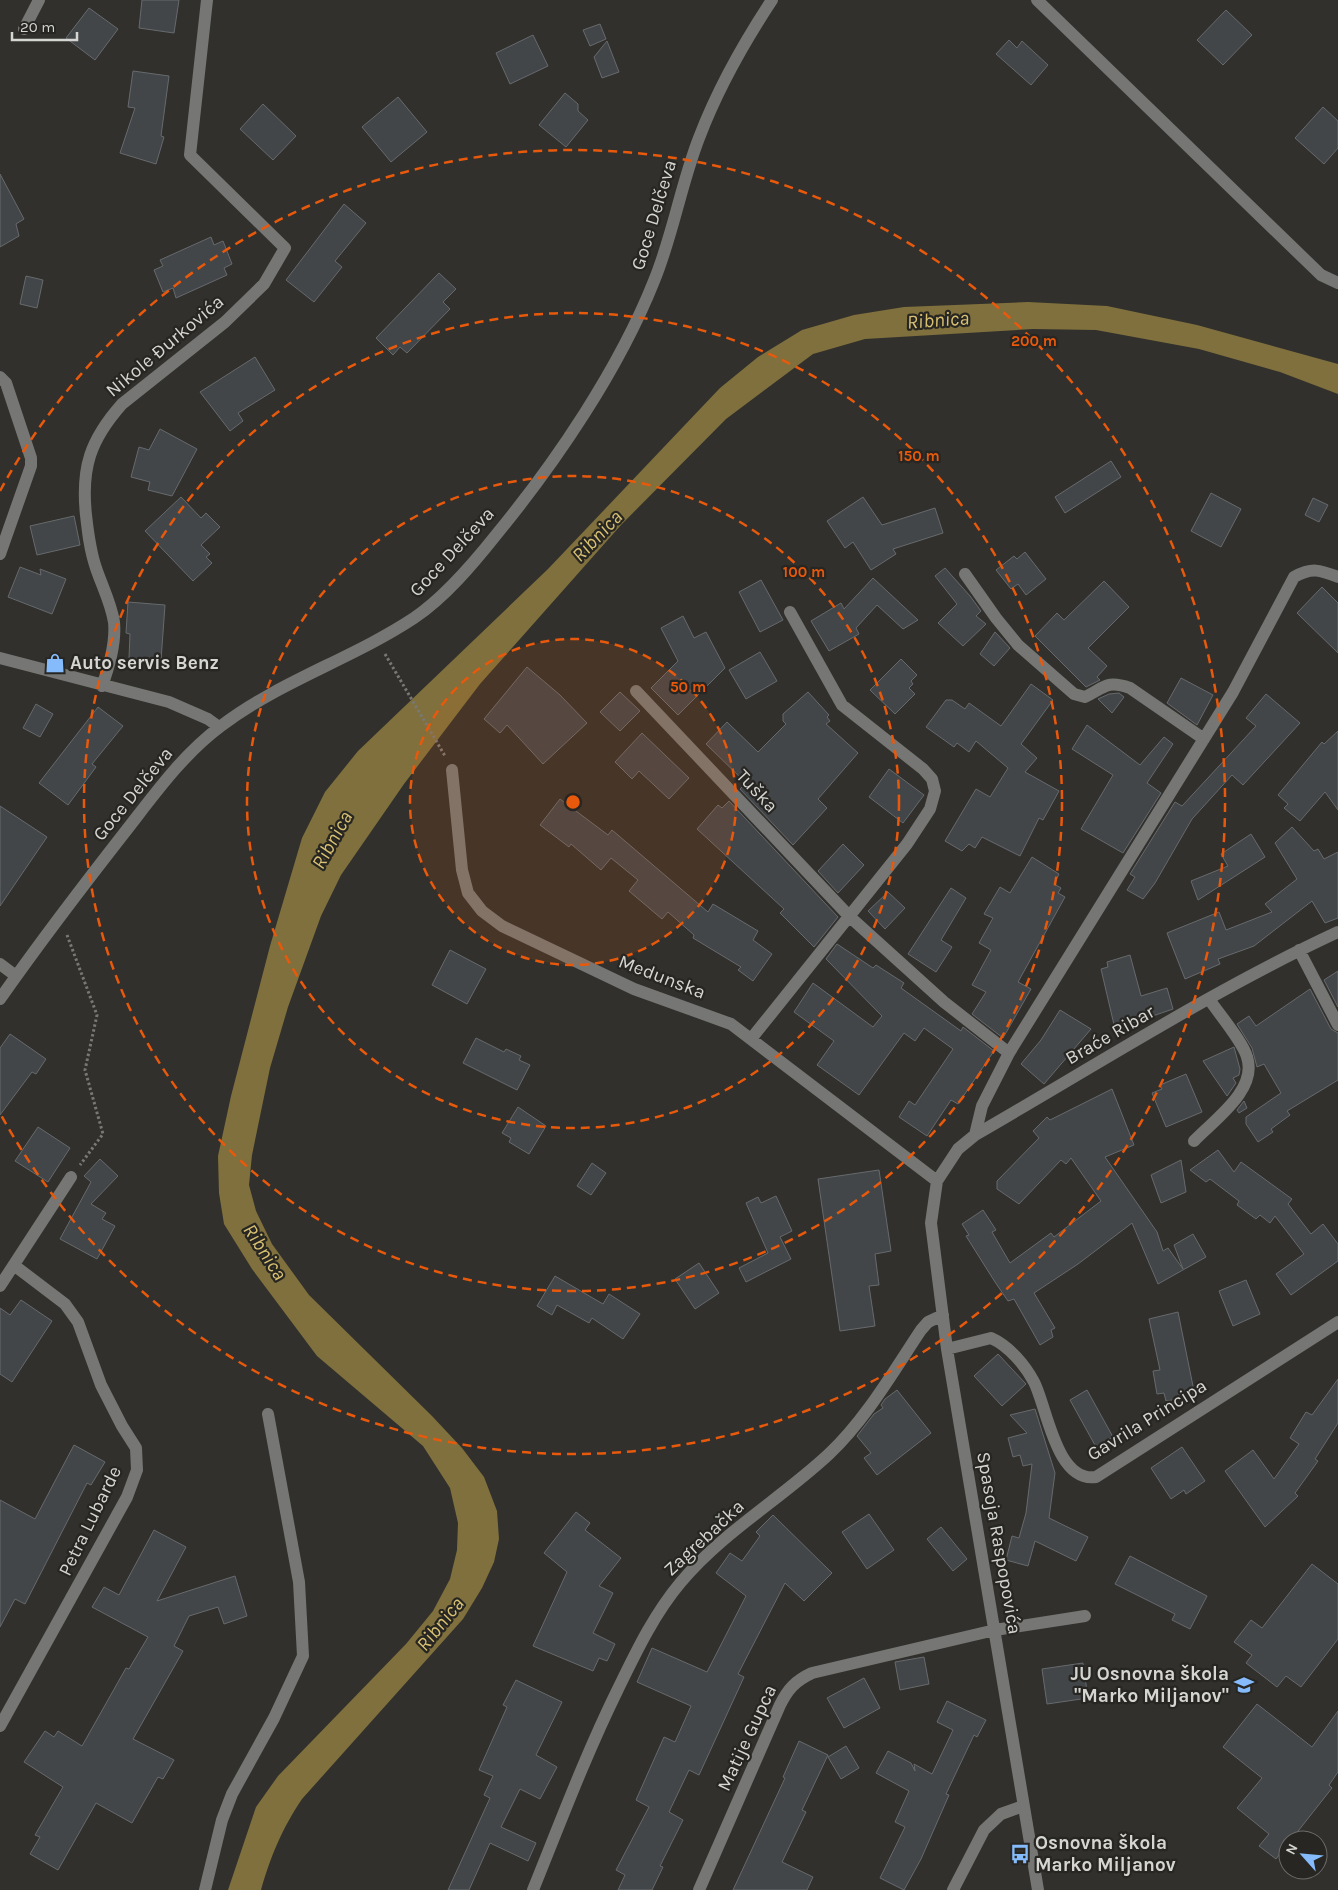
<svg xmlns="http://www.w3.org/2000/svg" width="1338" height="1890" viewBox="0 0 1338 1890" font-family="Karla,sans-serif">
  <rect width="100%" height="100%" fill="#31302c"/>
  <path fill="#7f703d" d="M1028,302L1107,306L1197,325L1338,364V394L1280,372L1199,349L1096,330L1033,329L865,339L813,354L726,419L621,525L480,684L404,784L341,875L321,916L288,1007L270,1068L252,1155L249,1185L256,1211L272,1244L309,1295L432,1416L462,1448L484,1477L497,1511L499,1539L494,1562L482,1588L463,1619L302,1799C282,1829 271,1855 261,1890H228L256,1807L278,1776L406,1644L433,1611L450,1579L457,1550L458,1523L450,1488L423,1446L317,1356L252,1269L224,1224L219,1193L218,1156L231,1096L270,946L302,838L325,792L358,751L548,569L720,388L758,357L802,330L854,315L904,307Z"/>
  <path fill="#434649" stroke="#676a6d" d="M142,0H179L174,33L139,28Z
    M89,8L118,29L95,60L66,38Z
    M1226,10L1252,35L1223,65L1197,40Z
    M600,24L606,39L590,46L583,30Z
    M533,35L548,66L510,84L496,53Z
    M1009,40L1017,48L1022,41L1048,65L1031,85L996,54Z
    M607,41L619,72L602,78L594,57Z
    M133,71L169,76L161,136L164,137L156,164L120,153L135,108L128,107Z
    M565,93L578,104V111L588,120L566,147L539,125Z
    M398,97L427,132L391,162L362,127Z
    M263,104L296,136L273,160L240,129Z
    M1323,107L1338,121V148L1324,164L1295,138Z
    M0,174L24,219L16,224L19,236L0,247Z
    M344,204L366,223L335,261L342,267L314,302L286,280Z
    M211,237L214,245L223,241L232,264L224,268L227,275L176,298L173,288L163,292L154,270L163,266L160,260Z
    M439,273L456,289L443,302L450,309L407,353L400,347L393,355L376,338Z
    M26,276L43,280L37,308L20,304Z
    M255,357L275,390L238,413L243,421L230,431L200,392Z
    M160,429L197,449L172,496L148,490L150,482L131,477L139,447L149,450Z
    M1111,461L1121,477L1065,513L1055,497Z
    M1211,493L1241,509L1221,547L1191,531Z
    M181,497L201,518L206,513L220,527L201,545L210,554L206,557L212,563L193,581L145,531Z
    M863,497L882,525L935,508L943,533L893,549L896,554L871,570L853,542L845,548L827,521Z
    M1313,498L1328,505L1319,522L1305,515Z
    M74,516L80,545L37,555L30,526Z
    M1025,552L1046,579L1026,595L1018,584L1011,589L996,570L1014,556L1017,559Z
    M20,567L41,575L40,569L66,579L52,614L8,597Z
    M945,568L970,596L981,611L976,616L986,624L963,646L938,623L957,604L935,576Z
    M873,578L918,620L903,629L877,605L856,628L859,634L829,651L811,621L841,603L844,609Z
    M761,580L783,620L760,632L739,592Z
    M1104,581L1129,607L1088,648L1107,666L1097,677L1100,680L1086,687L1035,636L1057,613L1064,620Z
    M1322,587L1338,603V653L1297,613Z
    M128,602L165,605L161,660L129,658L130,634L126,633Z
    M683,616L694,638L706,632L725,668L678,715L651,688L678,661L661,628Z
    M995,632L1010,648L994,666L980,654Z
    M760,652L777,681L746,699L729,670Z
    M901,659L917,675L911,681L913,684L909,688L915,694L895,714L870,690Z
    M527,667L560,695L587,723L543,764L507,725L500,733L484,719Z
    M1181,678L1213,695L1197,725L1167,703Z
    M1031,684L1053,700L1021,744L1037,758L1025,772L1059,791L1043,820L1039,818L1020,856L982,837L975,848L969,844L962,851L945,841L976,789L990,797L1008,768L976,741L969,752L957,743L954,747L926,727L946,700H952L965,709L969,703L1001,726Z
    M620,692L640,711L620,731L600,712Z
    M808,692L829,715L827,717L830,721L826,724L858,753L818,799L827,808L793,845L740,789L746,783L706,744L727,722L758,752L786,724L783,721V714Z
    M1119,693L1124,697L1112,713L1098,699L1109,694Z
    M1266,694L1300,723L1243,785L1232,775L1192,819L1155,883L1143,899L1127,890L1135,877L1130,874L1175,802L1182,806L1256,726L1246,718Z
    M36,704L53,714L40,737L23,728Z
    M98,707L123,726L92,764L96,767L68,805L39,783Z
    M1087,725L1140,765L1164,737L1173,744L1147,783L1161,793L1123,853L1081,829L1113,775L1072,749Z
    M1338,731V810L1325,792L1300,821L1284,808L1288,804L1278,795L1322,742L1324,744Z
    M642,733L689,778L669,799L639,771L632,779L615,762Z
    M889,769L924,795L903,823L869,797Z
    M560,799L608,835L612,830L708,912L713,904L758,931L753,940L772,954L753,981L738,970L741,967L693,938L694,935L668,912L662,919L629,891L638,880L611,858L601,870L571,844L569,847L540,825Z
    M729,801L838,917L814,947L780,913L784,909L697,829L718,805L722,808Z
    M0,806L47,837L0,906Z
    M1292,827L1314,851L1318,849L1324,859L1338,852V918L1325,923L1312,901L1254,946L1218,959L1220,964L1185,979L1167,933L1219,912L1226,930L1272,912L1265,904L1297,879L1275,843Z
    M1251,834L1265,857L1198,900L1191,881L1228,866L1221,854Z
    M843,844L864,865L838,893L818,871Z
    M1032,857L1059,874L1054,884L1061,888L1058,893L1065,897L1018,982L1031,989L1003,1038L972,1014L986,992L972,985L991,950L979,943L993,918L984,914L1000,887L1010,893Z
    M951,888L966,898L941,940L952,947L936,972L908,954Z
    M888,892L905,908L885,929L868,911Z
    M837,944L873,968L876,965L904,983L901,988L961,1031L963,1027L994,1051L958,1104L951,1100L927,1136L899,1117L909,1101L915,1105L953,1049L924,1028L915,1041L904,1033L859,1095L817,1065L834,1041L794,1012L813,983L873,1027L882,1016L826,959Z
    M450,950L486,969L467,1004L432,985Z
    M1130,955L1141,996L1167,988L1173,1009L1115,1029L1101,969L1108,967L1107,962Z
    M1338,971V1007L1324,980Z
    M1310,989L1331,1029L1338,1033V1080L1287,1111L1290,1115L1271,1129L1273,1132L1258,1142L1246,1124V1117L1281,1093L1264,1064L1257,1067L1252,1048L1237,1024L1249,1016L1256,1026Z
    M1060,1010L1091,1029L1044,1084L1021,1064L1041,1040Z
    M10,1034L46,1059L36,1074L32,1072L0,1115V1048Z
    M476,1038L504,1052L506,1049L521,1056L519,1060L530,1065L517,1090L463,1063Z
    M1234,1047L1240,1069L1239,1075L1233,1078L1236,1083L1227,1096L1203,1061Z
    M1186,1074L1202,1112L1166,1127L1152,1093L1162,1089L1160,1085Z
    M1112,1089L1134,1145L1105,1157L1157,1232L1163,1251L1168,1248L1183,1269L1174,1245L1193,1234L1206,1257L1158,1284L1132,1223L1078,1264L1034,1293L1055,1328L1051,1330L1053,1337L1040,1345L1014,1299L1008,1301L995,1282L966,1236L969,1235L962,1224L983,1210L996,1230L992,1232L1010,1263L1051,1233L1054,1237L1101,1201L1071,1158L1066,1164L1061,1160L1019,1204L997,1189V1181L1039,1138L1033,1131L1047,1117L1050,1120Z
    M1244,1101L1247,1108L1239,1113L1237,1110Z
    M518,1107L546,1126L529,1154L509,1142L511,1138L502,1133Z
    M38,1127L70,1148L48,1182L15,1161Z
    M1218,1150L1234,1172L1241,1162L1292,1199L1288,1204L1311,1234L1323,1224L1338,1244V1261L1291,1295L1276,1274L1304,1254L1275,1216L1270,1223L1260,1215L1256,1219L1237,1205L1239,1201L1210,1179L1206,1182L1190,1170Z
    M100,1159L118,1176L91,1204L106,1213L102,1219L115,1226L97,1259L60,1239L91,1182L84,1176Z
    M1181,1160L1186,1192L1161,1203L1151,1175Z
    M592,1163L606,1173L591,1195L577,1186Z
    M879,1170L891,1251L875,1254L879,1285L869,1286L875,1326L840,1331L818,1179Z
    M776,1196L792,1231L780,1237L791,1259L746,1282L739,1268L768,1253L746,1203L758,1197L761,1203Z
    M699,1263L719,1293L695,1309L675,1279Z
    M555,1276L603,1304L609,1294L640,1314L623,1339L592,1318L589,1323L557,1305L552,1315L537,1306Z
    M1246,1280L1260,1314L1233,1326L1219,1291Z
    M21,1300L52,1321L12,1382L0,1374V1308L10,1315Z
    M1178,1312L1195,1396L1166,1401L1164,1393L1157,1394L1153,1371L1160,1370L1149,1319Z
    M998,1354L1026,1384L1002,1406L974,1376Z
    M1338,1379V1423L1315,1459L1318,1461L1295,1493L1298,1496L1265,1527L1225,1471L1253,1450L1274,1479L1299,1444L1290,1438L1306,1412L1312,1415Z
    M897,1390L931,1433L877,1475L864,1458L871,1453L857,1436L874,1414L883,1408L881,1405L885,1399Z
    M1087,1390L1113,1437L1096,1447L1070,1400Z
    M1035,1409L1055,1473L1049,1518L1088,1537L1076,1561L1035,1541L1028,1566L1006,1560L1012,1536L1019,1538L1026,1513L1032,1464L1023,1466L1020,1455L1013,1457L1008,1438L1027,1433L1010,1415Z
    M74,1445L105,1462L91,1485L87,1483L25,1604L15,1599L0,1627V1500L35,1519Z
    M1182,1447L1205,1481L1186,1494L1184,1490L1171,1499L1151,1468Z
    M576,1512L590,1523L585,1530L621,1558L599,1586L613,1593L593,1633L615,1644L607,1661L599,1658L593,1671L533,1646L567,1572L544,1553Z
    M869,1514L894,1550L867,1569L842,1532Z
    M773,1515L832,1573L804,1601L785,1583L738,1674L744,1677L699,1775L689,1770L669,1812L683,1820L660,1866L663,1867L652,1890H618L625,1875L616,1870L649,1807L636,1800L664,1737L675,1742L691,1706L637,1682L652,1648L707,1672L746,1596L716,1573L730,1553L742,1561L760,1536L756,1532Z
    M941,1527L967,1559L953,1571L927,1539Z
    M154,1530L186,1547L157,1601L235,1576L247,1616L224,1624L218,1607L189,1616L174,1646L183,1651L133,1739L174,1760L163,1779L158,1777L132,1823L96,1803L58,1870L30,1854L40,1837L35,1835L63,1787L24,1762L45,1731L54,1737L58,1731L82,1746L126,1668L129,1669L148,1637L92,1607L104,1587L119,1595Z
    M1130,1556L1207,1596L1190,1629L1172,1620L1175,1614L1115,1584Z
    M1312,1564L1338,1584V1639L1301,1687L1286,1676L1277,1687L1246,1663L1252,1655L1234,1642L1251,1620L1262,1628Z
    M924,1657L929,1684L900,1690L895,1662Z
    M1083,1663L1088,1698L1047,1704L1042,1669Z
    M864,1678L880,1708L844,1728L827,1698Z
    M516,1680L562,1702L536,1755L557,1767L540,1799L520,1789L501,1827L536,1843L528,1861L490,1843L469,1890H448L490,1798L484,1795L493,1776L479,1770L507,1707L503,1705Z
    M947,1701L986,1720L977,1737L974,1735L946,1794L949,1795L921,1859L904,1890L880,1878L905,1827L895,1822L909,1791L876,1773L888,1751L911,1763L915,1771L914,1764L932,1774L953,1730L937,1722Z
    M1257,1704L1312,1747L1338,1711V1772L1329,1785L1332,1788L1291,1840H1288V1843L1276,1859L1259,1846L1269,1834L1237,1808L1262,1778L1223,1747Z
    M799,1741L828,1755L802,1810L806,1812L782,1862L813,1877L807,1890H733L785,1778L783,1777Z
    M846,1746L859,1768L841,1779L828,1757Z"/>
  <g fill="none" stroke-linecap="round" stroke-linejoin="round">
    <path stroke="#797875" stroke-width="3" stroke-dasharray="2.5 2.5" stroke-linecap="butt" d="M385,654L445,756
      M67,935L97,1015L85,1070L103,1134L80,1165"/>
    <path stroke="#767674" stroke-width="12" d="M1037,0L1321,275L1338,283
      M24,29L39,0
      M0,377L6,383L31,458V466L0,554
      M965,574L996,618L1018,645L1074,694L1085,697C1105,687 1107,680 1130,688L1204,739
      M0,658L169,702L208,719L219,727
      M102,686C109,667 116,642 114,622C111,603 102,586 96,568C90,551 88,533 86,515C81,468 90,440 122,404L225,322L264,284L285,248L190,155L207,0
      M636,691L850,917L944,1002L1009,1053
      M452,770L462,870L468,893L482,911L502,926L634,989L731,1024L937,1181
      M1299,950L1338,1025
      M0,964L16,976
      M0,999C40,942 82,887 125,832C154,795 182,755 221,726C280,681 352,659 414,618C445,597 473,564 496,535C556,462 619,369 654,281C673,235 681,184 699,138C718,88 743,44 772,0
      M751,1039L907,844L930,809L935,791L932,779L923,769L842,705L790,612
      M975,1135L982,1106L1009,1053L1233,692L1294,577C1312,567 1320,570 1338,577
      M1194,1141C1214,1120 1258,1090 1247,1057C1243,1042 1219,1014 1209,999
      M0,1286L71,1177
      M947,1349L991,1338C1009,1346 1025,1365 1034,1382C1047,1407 1056,1483 1096,1477L1338,1322
      M0,1726L127,1497L137,1470L136,1448L122,1426L101,1385L78,1322L65,1304L15,1266
      M205,1890L222,1820L232,1794L274,1718L303,1656L299,1582L268,1414
      M533,1890C560,1823 586,1754 618,1689C636,1652 654,1614 681,1582C723,1532 782,1498 829,1454C866,1419 893,1372 921,1330L928,1322L943,1315
      M699,1890L780,1705C788,1689 795,1681 812,1673L995,1630L1085,1616
      M953,1890L984,1830L1001,1814L1023,1806
      M1038,1890L947,1349L931,1223L937,1181L958,1149L975,1135C1095,1066 1213,990 1338,932"/>
  </g>
  <circle cx="573" cy="802" r="163" fill="#e8590c" fill-opacity=".12"/>
  <g fill="none" stroke="#e8590c" stroke-width="2.5" stroke-dasharray="9 6">
    <circle cx="573" cy="802" r="163"/>
    <circle cx="573" cy="802" r="326"/>
    <circle cx="573" cy="802" r="489"/>
    <path d="M0 491A652 652 0 1 1 0 1113"/>
  </g>
  <defs>
    <symbol id="shop-bare" viewBox="-9 -9 18 18"><path d="M-5-2.5h2.3a2.7 3.5 0 0 1 5.4 0H5L5.5 6h-11ZM-1.5-2.5h3a1.5 2.3 0 0 0-3 0Z" fill="#85bbfb" stroke="#272622" stroke-width="2.5" paint-order="stroke"/></symbol>
    <symbol id="school-bare" viewBox="-9 -9 18 18"><path d="M0-5L7-2L0 1L-7-2ZM-4 1L0 2.5L4 1V4Q0 6-4 4Z" fill="#85bbfb" stroke="#272622" stroke-width="2.5" paint-order="stroke"/></symbol>
    <symbol id="bus-bare" viewBox="-9 -9 18 18"><path d="M-5-6H5V4H4V6H2V4H-2V6H-4V4H-5ZM-3.5-4V0h7V-4ZM-3.5 1.2v1.5H-2V1.2ZM2 1.2v1.5H3.5V1.2Z" fill="#85bbfb" stroke="#272622" stroke-width="2.5" paint-order="stroke"/></symbol>
  </defs>
  <g fill-rule="evenodd">
    <use href="#shop-bare" x="41" y="649" width="28" height="28"/>
    <use href="#school-bare" x="1230" y="1671" width="28" height="28"/>
    <use href="#bus-bare" x="1006" y="1840" width="28" height="28"/>
  </g>
  <g text-anchor="middle" dominant-baseline="central" stroke-width="4.5" stroke-linejoin="round" paint-order="stroke">
    <g font-size="19" fill="#d5d5d2" stroke="#272622">
      <text transform="translate(654 215) rotate(-73)">Goce Delčeva</text>
      <text transform="translate(165 346) rotate(-40)">Nikole Đurkovića</text>
      <text transform="translate(452 552) rotate(-47)">Goce Delčeva</text>
      <text transform="translate(757 791) rotate(47)">Tuška</text>
      <text transform="translate(133 794) rotate(-51)">Goce Delčeva</text>
      <text transform="translate(662 977) rotate(21)">Medunska</text>
      <text transform="translate(1110 1035) rotate(-30)">Braće Ribar</text>
      <text transform="translate(1147 1420) rotate(-32)">Gavrila Principa</text>
      <text transform="translate(90 1521) rotate(-64)">Petra Lubarde</text>
      <text transform="translate(704 1538) rotate(-43)">Zagrebačka</text>
      <text transform="translate(999 1543) rotate(80)">Spasoja Raspopovića</text>
      <text transform="translate(747 1738) rotate(-65)">Matije Gupca</text>
    </g>
    <g font-size="19" font-weight="bold" fill="#d5d5d2" stroke="#272622" text-anchor="start">
      <text x="70" y="663">Auto servis Benz</text>
      <text x="1229" y="1674" text-anchor="end">JU Osnovna škola<tspan x="1229" dy="22">"Marko Miljanov"</tspan></text>
      <text x="1035" y="1843">Osnovna škola<tspan x="1035" dy="22">Marko Miljanov</tspan></text>
    </g>
    <g font-size="20" font-style="italic" fill="#d8c172" stroke="#272622">
      <text transform="translate(938 320) rotate(-4)">Ribnica</text>
      <text transform="translate(597 536) rotate(-46)">Ribnica</text>
      <text transform="translate(332 840) rotate(-61)">Ribnica</text>
      <text transform="translate(265 1252) rotate(57)">Ribnica</text>
      <text transform="translate(440 1624) rotate(-51)">Ribnica</text>
    </g>
  </g>
  <circle cx="573" cy="802" r="8" fill="#e8590c" stroke="#272622" stroke-width="2.5"/>
  <g font-size="15" text-anchor="middle" font-weight="bold" fill="#e8590c" stroke="#272622" stroke-width="4.5" stroke-linejoin="round" paint-order="stroke">
    <text x="1034" y="346">200 m</text>
    <text x="919" y="461">150 m</text>
    <text x="804" y="577">100 m</text>
    <text x="688" y="692">50 m</text>
  </g>
  <g transform="translate(1303 1855) rotate(297)"><circle r="24" fill="#272622" stroke="#6d6c68"/>
  <path d="M0-4L9 19L0 12L-9 19Z" fill="#85bbfb"/>
  <text y="-8" font-size="14" font-weight="bold" text-anchor="middle" fill="#d5d5d2">N</text>
  </g>
  <path d="M12 32v8h65v-8" fill="none" stroke="#d5d5d2" stroke-width="2.5"/>
  <text x="20" y="32" font-size="15" fill="#d5d5d2" stroke="#272622" stroke-width="4" paint-order="stroke">20 m</text>
</svg>
